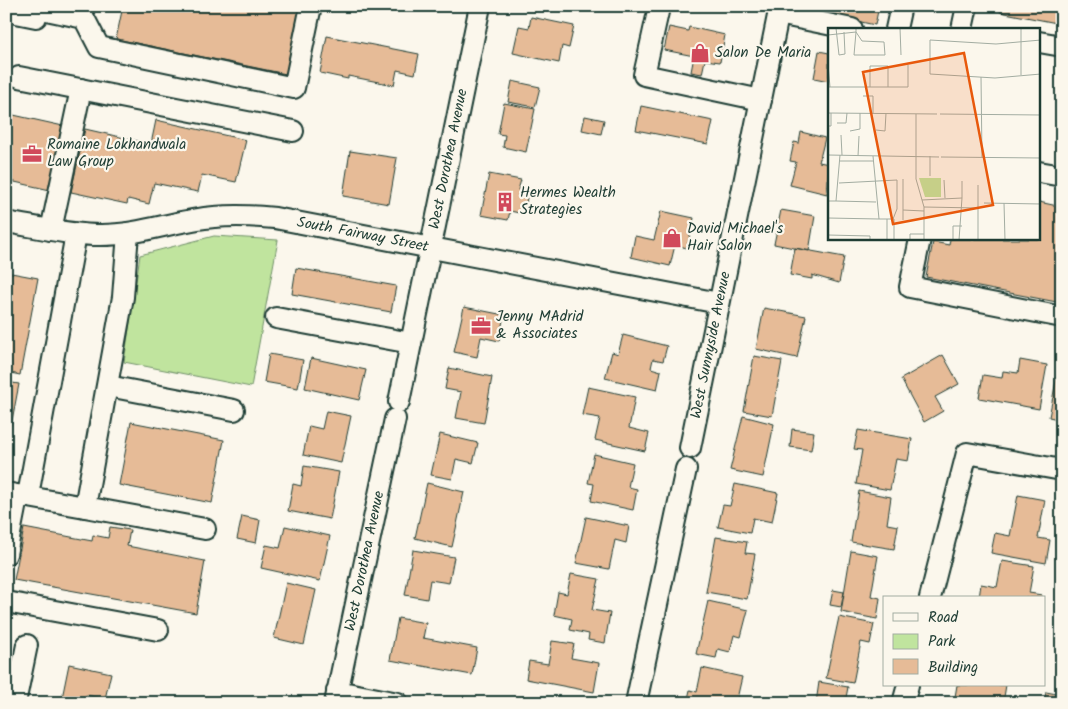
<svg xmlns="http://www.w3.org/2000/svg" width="1068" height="709" viewBox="0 0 1068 709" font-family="Kalam,sans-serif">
  <rect width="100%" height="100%" fill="#fbf7ec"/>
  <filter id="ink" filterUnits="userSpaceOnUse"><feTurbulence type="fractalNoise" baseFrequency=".02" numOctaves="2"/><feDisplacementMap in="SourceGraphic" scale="10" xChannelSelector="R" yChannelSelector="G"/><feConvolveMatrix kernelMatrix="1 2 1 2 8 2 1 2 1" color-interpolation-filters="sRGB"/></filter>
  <g filter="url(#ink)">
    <path fill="#c0e49e" stroke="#709069" d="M214,236L278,240L251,387L124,362L140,255Z"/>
    <path fill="#e6bb97" stroke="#1f3d34" d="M123,6H300L286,74L116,39Z
      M831,6H879L875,25L829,15Z
      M1002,6H1062V24L1000,12Z
      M531,17L574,26L569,48L562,46L559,63L513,53L519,26L529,28Z
      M669,27L688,31L689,27L725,35L720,62L705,60L702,74L691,72L694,56L664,50Z
      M327,36L419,54L415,74L397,70L394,85L348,76V79L320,73Z
      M819,51L829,53V81L814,78Z
      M512,81L540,87L535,107L508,102Z
      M504,103L535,109L526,152L503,147L505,135L498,134Z
      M641,106L713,121L708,144L636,130Z
      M9,114L63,126L50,190L6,180V127Z
      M585,116L604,120L601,134L582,130Z
      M156,120L246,140L236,182L202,175L198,192L154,183L149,204L128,199L127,204L71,192L85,129L151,144Z
      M801,132L825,138L819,162L829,164L827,194L790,185L796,162L790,161L794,142L799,143Z
      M350,151L397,158L389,204L343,196Z
      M489,174L521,180L518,190L528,192L524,214L510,211L508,220L481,215Z
      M1039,202L1062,207V303L926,277L933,242L949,245L950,239H1039Z
      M781,210L815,216L809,251L774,244Z
      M661,211L694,218L687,248L675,245L670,266L631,257L635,236L654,240Z
      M795,248L844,257L839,283L812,275V279L790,275Z
      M296,268L396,286L391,312L292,294Z
      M6,272L38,278L20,375L6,372Z
      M464,307L504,315L499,341L481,337L477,357L454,352Z
      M764,308L806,316L797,358L756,349Z
      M623,335L667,346L663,361L653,359L651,368L661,371L657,390L605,378L612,352L618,354Z
      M269,354L303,360L298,388L264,382Z
      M943,355L959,384L935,397L943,411L924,422L901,379Z
      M754,356L782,361L772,416L744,411Z
      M311,358L366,370L359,400L305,388Z
      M1020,360L1047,365L1039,409L979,398L983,375L1002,378L1003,371L1018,373Z
      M1059,365L1062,366V420L1049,417Z
      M449,368L492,377L484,423L456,418L461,392L445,389Z
      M6,382L19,384L6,452Z
      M588,387L635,397L629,428L649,433L645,451L595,440L600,418L582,415Z
      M326,411L351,416L341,463L303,455L309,426L322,429Z
      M743,416L774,424L763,477L730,470Z
      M131,422L224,440L212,503L119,485Z
      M792,429L814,432L811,450L790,447Z
      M858,430L912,439L908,461L896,459L890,490L856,484L862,450L854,449Z
      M440,434L478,443L473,463L456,459L452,479L431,475Z
      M594,454L633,463L628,487L637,489L633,510L591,501L594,484L588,483Z
      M304,466L339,472L330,519L288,511L293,484L301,486Z
      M427,483L464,492L452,547L415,538Z
      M735,484L778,493L772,522L753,518L750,533L718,527L723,505L730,506Z
      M859,491L891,497L887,524L898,526L894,549L851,542Z
      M1018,495L1045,500L1038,538L1050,540L1046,563L991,553L995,533L1010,536Z
      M242,516L260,520L256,543L237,539Z
      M586,517L629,526L626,543L615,540L609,569L576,563Z
      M285,526L330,536L320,581L261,568L266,545L280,548Z
      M110,527L130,530L127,546L205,561L196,613L14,580L24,528L92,541L93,535L108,538Z
      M716,537L747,542L745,553L755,554L747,599L706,592Z
      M413,550L454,557L449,583L430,580L427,599L405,595Z
      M851,551L878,556L871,596L880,598L877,619L841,612Z
      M1002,561L1034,566L1029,593L1042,595L1041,598H979L981,584L997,587Z
      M571,574L599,579L592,610L610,613L605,643L588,640L589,634L570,630L572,619L554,615L558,592L567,594Z
      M286,583L316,590L304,645L274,638Z
      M833,590L844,592L841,607L830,605Z
      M708,601L748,610L741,637L734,635L730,652L718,649L716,658L696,654Z
      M839,617L874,624L870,644L861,642L853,683L826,678Z
      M398,618L426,623L423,638L477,648L472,675L390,660Z
      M1061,627H1062V644L1058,643Z
      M552,641L574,644L571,658L599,663L594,692L526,679L529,661L548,664Z
      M69,664L111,673L105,699L86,695L84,703H61Z
      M702,668L742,677L736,703H687L690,690L697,692Z
      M819,682L848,687L845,703H816Z
      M957,685H1006L1003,703H954Z
      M1046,692L1062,695V703H1044Z"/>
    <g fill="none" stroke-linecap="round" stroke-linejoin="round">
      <defs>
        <g id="minor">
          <path d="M37,8L84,18L99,47L294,88L311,6"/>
          <path d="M6,11L36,17L38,6"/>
          <path d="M658,12L644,75L761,100"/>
          <path d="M778,14L852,29"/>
          <path d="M896,29L901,6"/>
          <path d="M962,29L967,6"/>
          <path d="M1039,42L1062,46"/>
          <path d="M19,77L293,131"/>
          <path d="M1039,172L1062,176"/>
          <path id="s1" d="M6,222C37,227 69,235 101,235C140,235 176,220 214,217C234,215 255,216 275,218L719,303"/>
          <path d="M51,230L81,89"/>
          <path d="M128,233L123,297L85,507L205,529"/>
          <path d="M920,239L910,287L1062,317"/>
          <path d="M276,318L411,343"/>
          <path d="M108,386L234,410"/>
          <path id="s2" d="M399,402L480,6"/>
          <path id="s3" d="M690,448L780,6"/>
          <path d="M6,493L85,507"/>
          <path d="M6,554L16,503L29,490L76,234"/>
          <path d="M930,598L967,453L1062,470"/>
          <path d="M6,602L158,630"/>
          <path d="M337,691L398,703"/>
          <path d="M15,703L27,645"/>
          <path id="s4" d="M335,703L395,419"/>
          <path d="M636,703L686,469"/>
          <path d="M903,703L908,685"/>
        </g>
      </defs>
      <use href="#minor" stroke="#1f3d34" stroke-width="24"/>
      <use href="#minor" stroke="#fbf7ec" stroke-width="20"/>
    </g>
  </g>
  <defs>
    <symbol id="shop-bare" viewBox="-9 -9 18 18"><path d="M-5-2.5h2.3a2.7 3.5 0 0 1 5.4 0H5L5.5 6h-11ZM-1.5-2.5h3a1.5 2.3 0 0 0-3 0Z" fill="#d1495b" stroke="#fbf7ec" stroke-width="2.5" paint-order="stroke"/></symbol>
    <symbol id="office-bare" viewBox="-9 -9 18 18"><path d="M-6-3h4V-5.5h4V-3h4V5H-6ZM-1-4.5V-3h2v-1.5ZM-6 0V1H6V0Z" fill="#d1495b" stroke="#fbf7ec" stroke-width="2.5" paint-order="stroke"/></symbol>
    <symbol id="building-bare" viewBox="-9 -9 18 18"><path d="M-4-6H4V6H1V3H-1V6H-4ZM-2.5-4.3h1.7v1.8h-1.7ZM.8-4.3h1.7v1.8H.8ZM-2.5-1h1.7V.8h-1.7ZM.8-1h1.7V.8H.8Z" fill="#d1495b" stroke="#fbf7ec" stroke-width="2.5" paint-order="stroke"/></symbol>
  </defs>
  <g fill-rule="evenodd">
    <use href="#shop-bare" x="686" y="39" width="28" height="28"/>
    <use href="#office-bare" x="18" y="140" width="28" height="28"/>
    <use href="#building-bare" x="491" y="188" width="28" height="28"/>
    <use href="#shop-bare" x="658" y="224" width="28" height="28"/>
    <use href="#office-bare" x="467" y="312" width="28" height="28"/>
  </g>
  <g text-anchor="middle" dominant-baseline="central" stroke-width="4.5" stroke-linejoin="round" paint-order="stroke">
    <g font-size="15" fill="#1f3d34" stroke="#fbf7ec" text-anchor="start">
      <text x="715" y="53">Salon De Maria</text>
      <text x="47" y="145">Romaine Lokhandwala<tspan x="47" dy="17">Law Group</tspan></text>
      <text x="520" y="193">Hermes Wealth<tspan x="520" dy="17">Strategies</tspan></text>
      <text x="687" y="229">David Michael's<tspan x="687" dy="17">Hair Salon</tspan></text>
      <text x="496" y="317">Jenny MAdrid<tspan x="496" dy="17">&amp; Associates</tspan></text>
    </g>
    <g font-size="15" fill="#1f3d34" stroke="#fbf7ec">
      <text stroke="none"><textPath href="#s2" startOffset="248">West Dorothea Avenue</textPath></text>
      <text stroke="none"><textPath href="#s1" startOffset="361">South Fairway Street</textPath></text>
      <text stroke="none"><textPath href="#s3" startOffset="105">West Sunnyside Avenue</textPath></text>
      <text stroke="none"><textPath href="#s4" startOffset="145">West Dorothea Avenue</textPath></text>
    </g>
  </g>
  <g transform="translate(828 28)">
    <rect width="212" height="212" fill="#fbf7ec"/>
    <path d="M91,150H113V169H97Z" fill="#c0e49e"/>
    <path fill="none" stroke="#a3ada2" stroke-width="1" d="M8,0L11,27L17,26L16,4M72,0L73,27M193,0V47M28,4L34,13L56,14L57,27H26ZM0,7L28,4V0M213,12L168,16L102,12V46L167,50L213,46M0,36L2,59M153,49L154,129M0,59H80V37M42,59V38H60V59M35,68H45V85M0,85L109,86M88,86V151L96,179V212M112,86L213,87M9,95H18L19,85M0,98H3V85M48,102L57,103L58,85M22,103L32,101V85M13,107L14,127M0,127L111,129M30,128L31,108M45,128L51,191H66V212M102,128V148M113,129L213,130M12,133H45M116,152L117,170M11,155L69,152V181L65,191M150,157V212M94,172L134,170V153M0,173H8L12,127M8,173L48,174M156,175L213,176M176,175L177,212M96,179L150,180M75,182L96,183M0,190L51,191M59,191V212M75,192V151M0,207L42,208V212M82,212V206H96M125,212V198H134M131,212L134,170"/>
    <path fill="#e8590c" fill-opacity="0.15" stroke="#e8590c" stroke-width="2.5" d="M136,25L165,177L65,196L35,44Z"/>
    <rect width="212" height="212" fill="none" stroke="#1f3d34" stroke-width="2.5"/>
  </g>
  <rect width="1068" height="709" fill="none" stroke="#fbf7ec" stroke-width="25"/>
  <rect x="12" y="12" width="1043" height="684" fill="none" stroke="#1f3d34" stroke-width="2" filter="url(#ink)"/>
  <rect x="883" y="596" width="162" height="90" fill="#fbf7ec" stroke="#a3ada2"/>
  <rect x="893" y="613" width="25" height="8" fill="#fbf7ec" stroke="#a3ada2"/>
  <text x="928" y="622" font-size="15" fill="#1f3d34">Road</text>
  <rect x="893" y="634" width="25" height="15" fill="#c0e49e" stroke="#a3ada2"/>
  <text x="928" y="646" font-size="15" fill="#1f3d34">Park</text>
  <rect x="893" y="659" width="25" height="15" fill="#e6bb97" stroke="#a3ada2"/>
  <text x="928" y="672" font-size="15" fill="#1f3d34">Building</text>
</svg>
